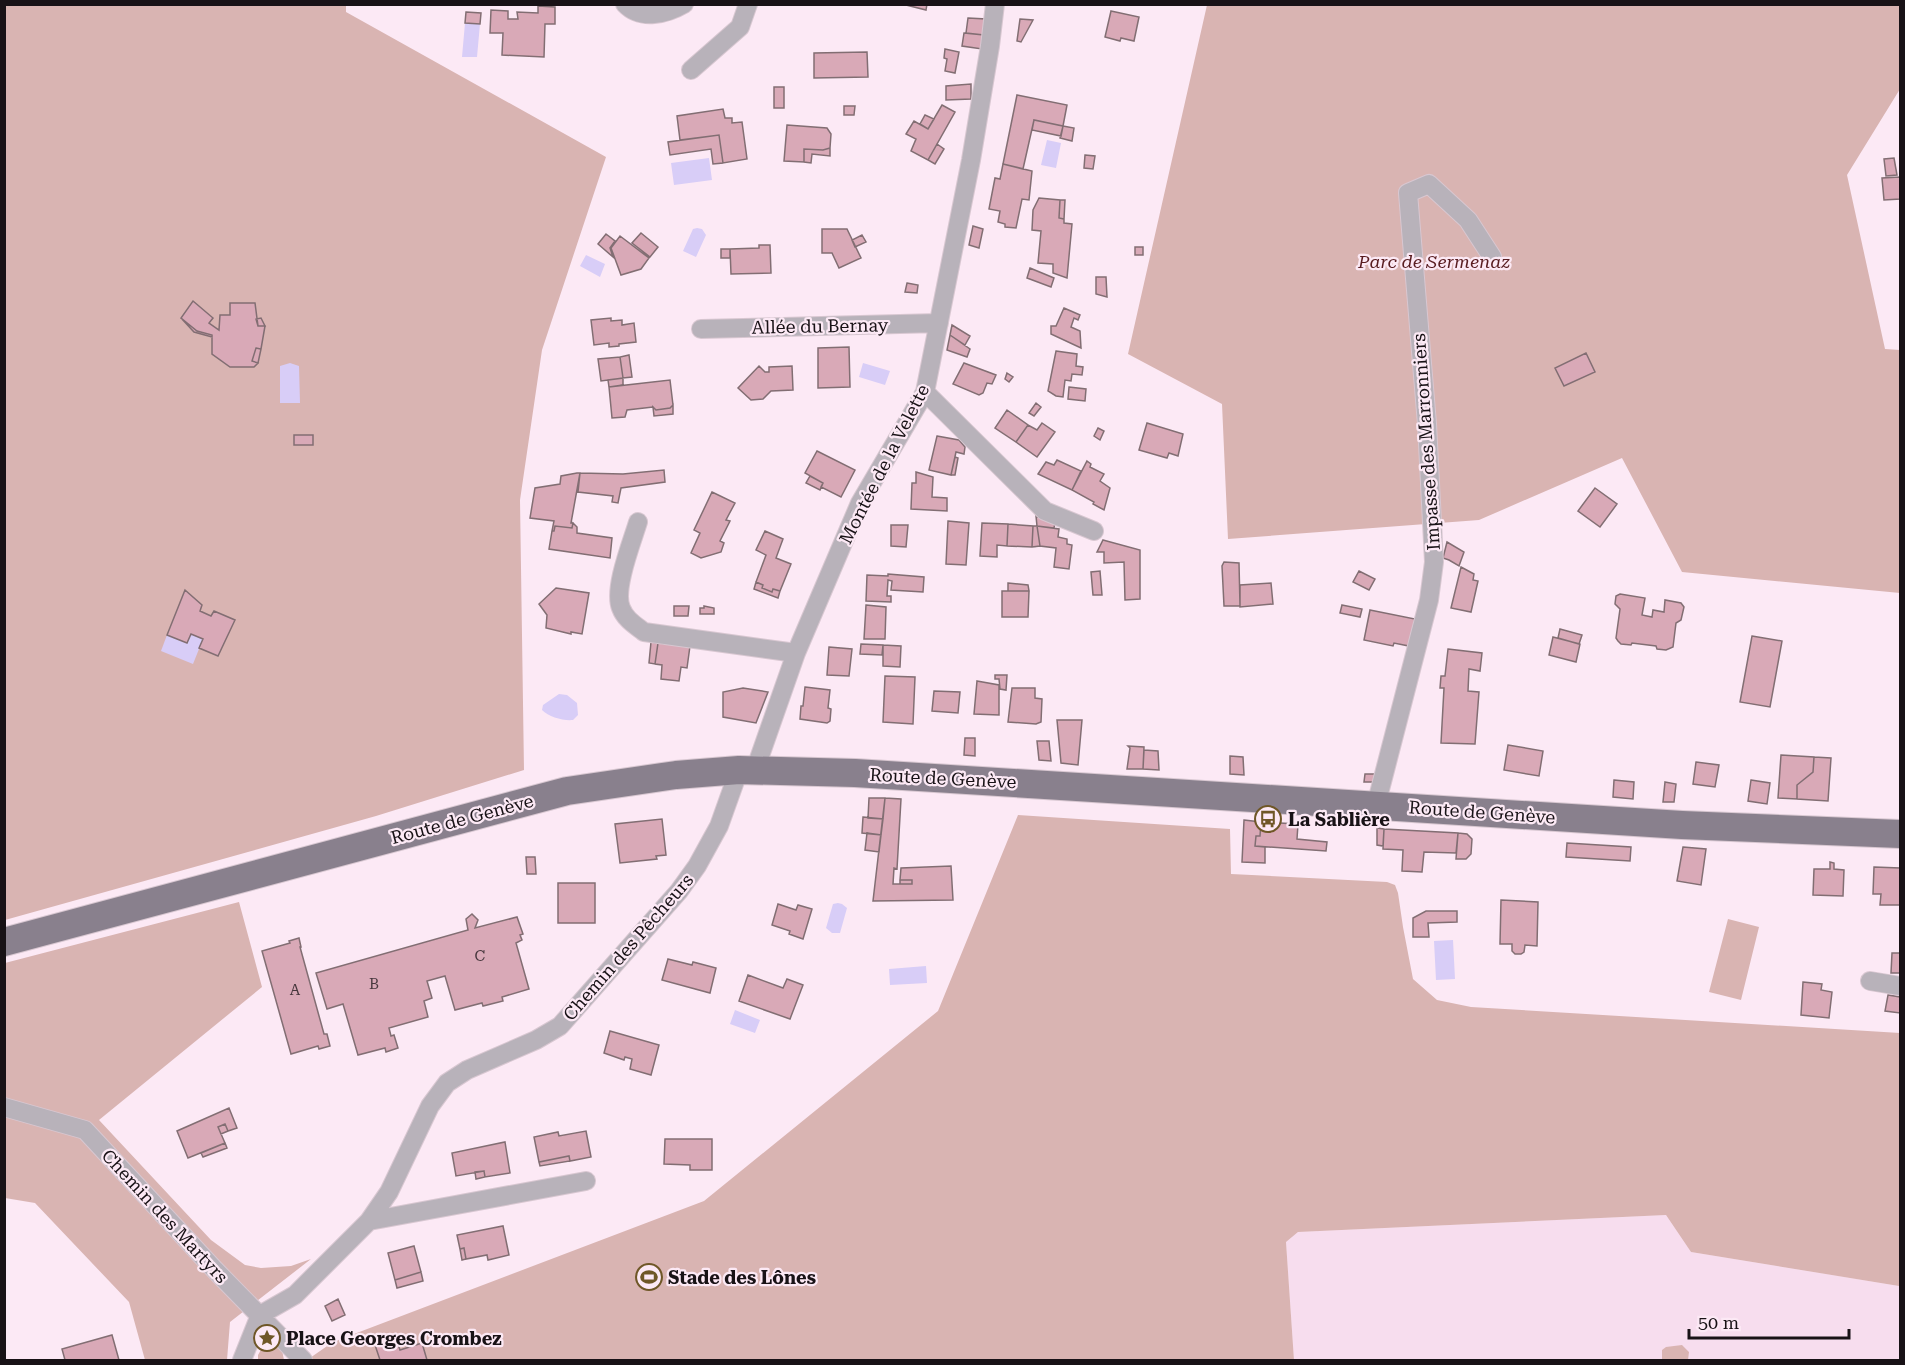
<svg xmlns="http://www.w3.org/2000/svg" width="1905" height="1365" viewBox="0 0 1905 1365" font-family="'Roboto Serif',serif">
  <rect width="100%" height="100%" fill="#fce9f5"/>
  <path fill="#f7ddee" d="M1666,1215L1691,1252L1899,1286L1900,1360H1294L1286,1242L1298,1232Z"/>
  <path fill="#d9b4b2" d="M5,5H346V12L606,157L542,350L520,500L524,770L376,816L5,920Z
    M1207,5H1900V89L1847,175L1885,349L1900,350V593L1682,572L1622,458L1479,520L1228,539L1222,404L1128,354Z
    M1018,815L1230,829L1231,874L1387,882L1395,885L1398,893L1403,927L1413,979L1437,1000L1471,1007L1900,1033V1298L1899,1286L1691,1252L1666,1215L1298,1232L1286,1242L1294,1360H307L333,1342L704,1201L938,1011Z
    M239,902L262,987L99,1120L211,1240L245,1265L261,1268L291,1266L311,1259L230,1322L227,1360H145L129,1302L35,1203L5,1198V963Z
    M1728,919L1759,927L1741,1000L1709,992Z
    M270,1344L275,1345L282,1350L284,1360H258V1355L262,1348Z
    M1682,1345L1689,1352L1688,1360H1662V1350L1666,1347Z"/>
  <path fill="#d8cdf7" d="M465,23L480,24L477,57H462Z
    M1047,140L1061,143L1056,168L1041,165Z
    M709,158L712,180L674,185L671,163Z
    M697,228L702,229L706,235L696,257L683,251L693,229Z
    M586,255L605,264L600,277L580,266Z
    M290,363L299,366L300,403H280V366Z
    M863,363L890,371L885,385L859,377Z
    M191,634L203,639L193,664L161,651L167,635L187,643Z
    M559,694L567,695L577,703L578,715L573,720C563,721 549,717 542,710L543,705Z
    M838,903L842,904L847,908L840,933H832L826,928L833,904Z
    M1453,940L1455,979L1436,980L1434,941Z
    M926,966L927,983L890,985L889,969Z
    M735,1010L760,1020L755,1033L730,1024Z"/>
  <path fill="#d9a9b7" stroke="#826e73" stroke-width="1.5" d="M902,4H927L926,10Z
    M538,6L555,7V24H545L544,57L502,55L503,33H490L491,10L508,11V19H518L517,12L538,13Z
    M1111,11L1139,17L1134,41L1121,38L1120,41L1105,37Z
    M466,12L481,13L480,24L465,23Z
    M968,18L986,19L984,35L966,33Z
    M1020,19L1033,20L1021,42L1017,41Z
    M964,33L984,35L982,49L962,46Z
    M945,49L959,52L955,73L945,71L947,59L944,58Z
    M867,52L868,77L814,78V53Z
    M971,84V99L946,100V86Z
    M774,87H784V108H774Z
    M1017,95L1067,105L1063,126L1034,120L1023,169L1003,164Z
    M942,105L955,112L928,160L911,151L916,139L906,134L914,121L928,129Z
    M844,106H855L854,115H844Z
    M723,109L725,118H732V123L742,122L747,159L723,163L719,135L680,140L677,116Z
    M925,115L934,119L928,129L920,124Z
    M1034,120L1063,126L1061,136L1032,130Z
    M787,125L827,128L831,134L830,148L823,150L804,149V162L784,161Z
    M1063,126L1074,128L1072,141L1060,138Z
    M719,135L723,163L713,164L711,149L670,155L668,142Z
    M937,144L944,149L935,164L928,160Z
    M830,148V156L812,154L811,163L804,162V149L823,150Z
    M1085,155L1095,156L1093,169L1084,168Z
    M1894,158L1897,175L1886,176L1884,159Z
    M1003,164L1032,171L1029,200L1022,199L1016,228L1005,227V224L998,222L1000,211L989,209L995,178L1000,179Z
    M1900,177V199L1884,200L1882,178Z
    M1039,198L1060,200L1059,218L1064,219V223L1072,224L1067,278L1053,273V264L1038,263L1041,231L1032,230L1033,210Z
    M1060,200H1065L1064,219L1059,218Z
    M973,226L983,229L979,248L969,245Z
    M822,229H847L861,258L839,268L832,253H822Z
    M641,233L658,247L650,257L632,243Z
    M606,234L615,241L610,248L613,257L598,244Z
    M862,235L866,242L855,247L852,240Z
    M620,236L649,258L641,269L621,275L611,248Z
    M759,245H770L771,273L731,274L730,249L759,248Z
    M1135,247H1143V255H1135Z
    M721,249H730V258H721Z
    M1030,268L1054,278L1051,287L1027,278Z
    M1096,277H1106L1107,297L1096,294Z
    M907,283L918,285L917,293L905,292Z
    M193,301L213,318L209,323L219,330L220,315H230V303H255L258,326H265L261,349L256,348L252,361L258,363L254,367H230L212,354V335L197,331L181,318Z
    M1064,308L1080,315L1078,320L1074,318L1071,327L1080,331L1081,348L1051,334V326H1056Z
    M181,318L197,331L212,335V337L194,332Z
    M261,318L265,326H258L256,319Z
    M611,318V321L622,320V325L634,323L636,342L619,344V346L609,347V343L594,345L591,320Z
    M952,325L970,336L965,345L950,335Z
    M950,335L970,349L967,357L947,350Z
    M849,347L850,387L818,388V348Z
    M256,348L261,349L258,363L252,361Z
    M1056,351L1077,354L1076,366L1083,367L1082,375L1072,374L1071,381L1065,380L1063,397L1056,396L1048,391Z
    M1586,353L1595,372L1564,386L1555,368Z
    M629,355L632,377L623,378L620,357Z
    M620,357L623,378L601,381L598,359Z
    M964,363L996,375L992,384L987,383L983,393L979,395L953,384Z
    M759,366L765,372H769V367L792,366L793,390L771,391L763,399L751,400L738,388Z
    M1007,373L1013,377L1009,382L1005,379Z
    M623,378V385L609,387L608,380Z
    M670,380L673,405L670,408L656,410L653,407L627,410L625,417L612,418L609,387Z
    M1069,387L1086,389L1085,401L1068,399Z
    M1036,403L1041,407L1034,416L1029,413Z
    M673,405V414L654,416L653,407L656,410L670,408Z
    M1007,410L1028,425L1016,442L995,428Z
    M1042,423L1055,432L1037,457L1016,442L1028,425L1037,430Z
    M1147,423L1183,434L1178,456L1169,453L1167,458L1139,450Z
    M1098,428L1104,431L1100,440L1094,436Z
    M294,435H313V445H294Z
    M937,436L959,440L965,447L964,454L956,452L951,475L929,470Z
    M817,451L855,470L841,497L821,487L823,483L805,473Z
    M955,457L958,458L955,475H951Z
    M1057,460L1081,471L1072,490L1038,474L1046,462L1054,465Z
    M1087,461L1091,464L1090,467L1104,474L1100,481L1110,488L1104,510L1093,504L1094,502L1072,490Z
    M664,470L665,482L621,488L618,503L612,502L613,496L578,492L580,473L623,474Z
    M916,472L933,477L932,497L947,498V511L911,509L912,483H916Z
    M577,473H580L571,523H573L572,528L555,526L554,531H552L554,521L530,518L535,488L560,484L561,476Z
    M810,476L823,483L820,490L806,483Z
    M1595,488L1617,504L1600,527L1578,511Z
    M712,492L735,503L726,520L730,521L720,541L724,543L721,552L701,558L691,553L700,533L694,530Z
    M1036,516L1055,523L1054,528L1037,526Z
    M948,521L969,523L966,565L946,564Z
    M573,523L577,527V533L612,538L610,558L549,549L552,531H554L555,526L572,528Z
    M982,523L1008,524L1007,546L997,545V557L980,556Z
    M1008,524L1033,526L1032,547L1007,546Z
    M891,525H908L906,547L891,546Z
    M1033,526H1037L1040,546L1032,547Z
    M1037,526L1059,529L1058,537L1067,539V544L1072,545L1069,569L1054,567L1056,548L1040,546Z
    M765,531L783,539L776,558L791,564L780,591L773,589L772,592L762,588L763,585L756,582L766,555L756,550Z
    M1103,540L1140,550V599L1125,600L1124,562L1104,563V552H1097Z
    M1447,542L1464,552L1459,566L1449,560L1443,558Z
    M1224,562L1239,563L1240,606H1224L1222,566Z
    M1461,567L1474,574L1473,580L1478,581L1471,612L1451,608Z
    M1100,571L1102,595H1093L1091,572Z
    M1359,571L1375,579L1369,590L1353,582Z
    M888,574L924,577L923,592L891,590L892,581L888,580L887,596H891V602L866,601L867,575L888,576Z
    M756,582L763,585L762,588L772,592L773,589L780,591L778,598L754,589Z
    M1008,583L1028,585L1029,591H1008Z
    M1271,583L1273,604L1240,607V585Z
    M556,588L589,593L582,634L571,632V634L546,628L547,615L539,604Z
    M185,590L202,605L200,611L211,616L214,611L235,620L218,656L199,648L203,639L191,634L187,643L167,635Z
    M1002,591H1029L1028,617H1002Z
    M1620,594L1645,598L1642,615L1652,617L1653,610L1664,612L1665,600L1681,603L1684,607L1681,620L1676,623L1673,647L1666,650L1657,649L1656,646L1632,643L1631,645L1621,644L1618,641L1616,638L1620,609L1615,604L1616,596Z
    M866,605L886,607L885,639H864Z
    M1342,605L1362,609L1360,617L1340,613Z
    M674,606H689L688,616H674Z
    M704,606L714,608V614H700V608H704Z
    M1370,610L1415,619L1409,646L1394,643L1393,646L1364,640Z
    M1560,629L1582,635L1579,644L1558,638Z
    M1752,636L1782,641L1770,707L1740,702Z
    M1553,637L1580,644L1576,662L1549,655Z
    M651,642L658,643L655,664L649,663Z
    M658,643L690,646L687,668L681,667L679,681L661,679L662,665L655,664Z
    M861,644L883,645L882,655L860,654Z
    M883,645L901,646L900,667L883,666Z
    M829,647L852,649L849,676L827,675Z
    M1448,649L1482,653L1480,671L1469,669L1468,691L1479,692L1475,744L1441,743L1444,688H1440L1441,676H1445Z
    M995,675H1007L1006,690L1000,689L999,679H995Z
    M885,676L915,677L913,724L883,722Z
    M977,681L999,685V715L974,714Z
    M805,687L830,690L828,708L831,709L830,721L827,723L800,719L801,706H803Z
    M743,688L768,692L756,723L723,717V692Z
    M1012,688H1035V698L1042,699L1041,722L1036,724L1008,722Z
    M934,691L960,692L958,713L932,711Z
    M1057,720H1082L1078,765L1061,763Z
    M965,738H975V756L964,755Z
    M1037,741H1049L1051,761L1039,760Z
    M1508,745L1543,751L1539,776L1504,770Z
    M1128,746L1144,747L1143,769H1127L1130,748Z
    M1144,750L1158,751L1159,770L1143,769Z
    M1781,755L1814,757L1813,772L1797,785V799L1778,798Z
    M1230,756L1243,757L1244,775L1230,774Z
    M1814,757L1831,758L1828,801L1797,799V785L1813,772Z
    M1696,762L1719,765L1715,787L1693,784Z
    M1365,774H1378L1373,782H1364Z
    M1614,780L1634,782L1633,799L1613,797Z
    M1751,780L1770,783L1767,804L1748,801Z
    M1665,782L1676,784L1674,802H1663Z
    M869,798H885L883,819L868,818Z
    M885,798L901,799L897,869L894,868L893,884H912V880H900L901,868L951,866L953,900L873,901Z
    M863,817L883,819L881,835L862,833Z
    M662,819L666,855L656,856L657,859L620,863L615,824Z
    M1244,820L1261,822L1260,836H1256L1255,846L1265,847V863L1242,862Z
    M1261,822L1298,824L1297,839L1327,842L1326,851L1255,846L1256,836H1260Z
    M1377,828L1384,829L1383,846L1377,845Z
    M1384,829L1458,833L1456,853L1424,852L1422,872L1402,871L1403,850L1383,849Z
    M867,833L881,835L879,852L865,850Z
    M1458,833L1467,834L1472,839L1471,854L1466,859H1456Z
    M1567,843L1631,847L1630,861L1566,857Z
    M1683,847L1706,849L1701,885L1677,881Z
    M526,857H535L536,874H527Z
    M1830,862L1834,863V869L1844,870L1843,896L1813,895L1814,869H1830Z
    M1874,867L1900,868V905H1880L1881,894H1873Z
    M900,880H912V884H900Z
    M558,883H595V923H558Z
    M1501,900L1538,902L1537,946L1525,945L1524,952L1521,954H1515L1512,951V944H1500Z
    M778,904L796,910L798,905L812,909L803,939L789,934L790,931L772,925Z
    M1426,911H1457V922L1428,923L1429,937H1413V918Z
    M472,914L478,920L475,928L517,917L523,934L520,935L522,940L516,943L529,989L502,997L503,1001L483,1006L482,1003L455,1010L445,976L427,981L432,998L424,1001L428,1017L389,1028L391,1036L394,1035L398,1048L386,1052L385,1048L358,1055L343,1004L327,1009L316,973L468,930L466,919Z
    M299,938L301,947H300L324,1034H327L330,1046L319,1049L318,1046L291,1054L262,951L290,943L289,941Z
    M1892,953H1900V973H1891Z
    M668,959L692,965L693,962L716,968L710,993L662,980Z
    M748,975L783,988L787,979L803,985L790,1019L739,1001Z
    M1803,982L1822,984L1821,990L1832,992L1829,1018L1801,1015Z
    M1888,995L1900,997V1013L1885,1011Z
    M610,1031L659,1045L651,1075L630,1069L632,1059L625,1057L624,1060L604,1053Z
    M229,1108L237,1128L228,1131L225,1124L218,1127L225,1143L188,1158L177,1131Z
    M225,1124L228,1131L221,1134L218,1127Z
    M586,1131L591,1157L570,1161L569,1156L539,1162L534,1137L558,1132L559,1136Z
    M665,1139H712V1170H690V1165L664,1164Z
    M505,1142L510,1173L485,1177L484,1171L456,1176L452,1153Z
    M225,1143L227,1148L203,1157L201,1153Z
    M569,1156L570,1161L540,1166L539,1162Z
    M484,1171L485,1177L476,1179L475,1172Z
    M503,1226L509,1255L488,1260L487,1255L466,1259L464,1248L460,1249L457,1235Z
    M414,1246L421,1272L395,1280L388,1253Z
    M464,1248L466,1259L462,1260L460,1249Z
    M421,1272L423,1281L397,1288L395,1280Z
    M338,1299L345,1315L332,1321L325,1306Z
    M112,1335L119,1360H65L62,1349Z
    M385,1335L389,1346L398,1344L400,1350L422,1343L427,1360H380L373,1339Z"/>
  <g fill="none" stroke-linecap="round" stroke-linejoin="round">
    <defs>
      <path id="minor" d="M625,4C641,21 667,14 684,4
        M691,70L740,27L748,4
        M701,329L939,323
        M925,392L1045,511L1094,531
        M638,522C632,542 613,589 621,608C625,619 635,625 644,632L796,653
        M755,770L796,653L860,503L925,392L971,160L990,46L995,4
        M1376,805L1429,600L1434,562L1427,424L1408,193L1429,184L1468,220L1492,257
        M1870,981L1900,986
        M4,1107L85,1130L215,1270L303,1360
        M369,1221L586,1181
        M260,1315L295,1295L369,1221L389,1192L430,1106L447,1083L467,1070L536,1040L560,1026L679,891L697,866L719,826L739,770
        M242,1360L260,1315"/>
      <path id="primary" d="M4,942L567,791L676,775L739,770L855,773L1682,825L1900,834"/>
    </defs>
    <use href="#minor" stroke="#d8c7d1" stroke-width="20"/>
    <use href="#primary" stroke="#d8c7d1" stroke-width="30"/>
    <use href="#minor" stroke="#b8b2ba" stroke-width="18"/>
    <use href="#primary" stroke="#89808d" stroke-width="28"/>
  </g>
  <defs>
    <symbol id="bus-ring" viewBox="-11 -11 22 22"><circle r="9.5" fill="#fce9f5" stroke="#6f5727" stroke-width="1.5"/><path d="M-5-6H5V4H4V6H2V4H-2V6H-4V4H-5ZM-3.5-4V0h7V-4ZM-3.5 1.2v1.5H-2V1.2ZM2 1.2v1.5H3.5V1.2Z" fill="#6f5727"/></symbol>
    <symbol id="stadium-ring" viewBox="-11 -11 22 22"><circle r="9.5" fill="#fce9f5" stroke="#6f5727" stroke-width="1.5"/><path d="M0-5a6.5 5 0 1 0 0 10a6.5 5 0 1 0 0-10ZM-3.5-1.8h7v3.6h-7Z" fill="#6f5727"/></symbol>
    <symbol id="sight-ring" viewBox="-11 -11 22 22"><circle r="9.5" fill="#fce9f5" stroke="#6f5727" stroke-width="1.5"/><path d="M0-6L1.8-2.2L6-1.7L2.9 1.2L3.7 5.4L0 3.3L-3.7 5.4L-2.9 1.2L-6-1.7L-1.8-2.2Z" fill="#6f5727"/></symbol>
  </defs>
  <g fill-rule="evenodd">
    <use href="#bus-ring" x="1253" y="804" width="30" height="30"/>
    <use href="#stadium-ring" x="634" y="1262" width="30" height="30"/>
    <use href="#sight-ring" x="252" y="1323" width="30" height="30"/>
  </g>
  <g text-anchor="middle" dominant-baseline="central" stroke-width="4.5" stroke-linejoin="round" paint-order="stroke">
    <g font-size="15" fill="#48383e">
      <text x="480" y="956">C</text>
      <text x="374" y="984">B</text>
      <text x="295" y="990">A</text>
    </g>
    <g font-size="18" font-style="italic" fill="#581c20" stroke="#fce9f5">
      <text x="1434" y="261">Parc de Sermenaz</text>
    </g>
    <g font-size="18" fill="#181216" stroke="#fce9f5">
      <text transform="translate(820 326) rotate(-1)">Allée du Bernay</text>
      <text transform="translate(1426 442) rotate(-94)">Impasse des Marronniers</text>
      <text transform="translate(884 464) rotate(-63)">Montée de la Velette</text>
      <text transform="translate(943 778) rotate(3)">Route de Genève</text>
      <text transform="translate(1482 812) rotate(4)">Route de Genève</text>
      <text transform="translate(462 819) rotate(-15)">Route de Genève</text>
      <text transform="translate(628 947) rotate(-49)">Chemin des Pêcheurs</text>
      <text transform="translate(165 1216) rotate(47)">Chemin des Martyrs</text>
    </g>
    <g font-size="18" font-weight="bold" fill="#181216" stroke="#fce9f5" text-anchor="start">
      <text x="1288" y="819">La Sablière</text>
      <text x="668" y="1277">Stade des Lônes</text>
      <text x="286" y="1338">Place Georges Crombez</text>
    </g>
  </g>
  <rect width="1905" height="1365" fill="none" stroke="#181216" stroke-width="12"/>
  <path d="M1689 1329v9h160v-9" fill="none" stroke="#181216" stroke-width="3"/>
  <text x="1698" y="1329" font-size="18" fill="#181216" stroke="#fce9f5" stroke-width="4.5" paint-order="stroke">50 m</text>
</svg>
